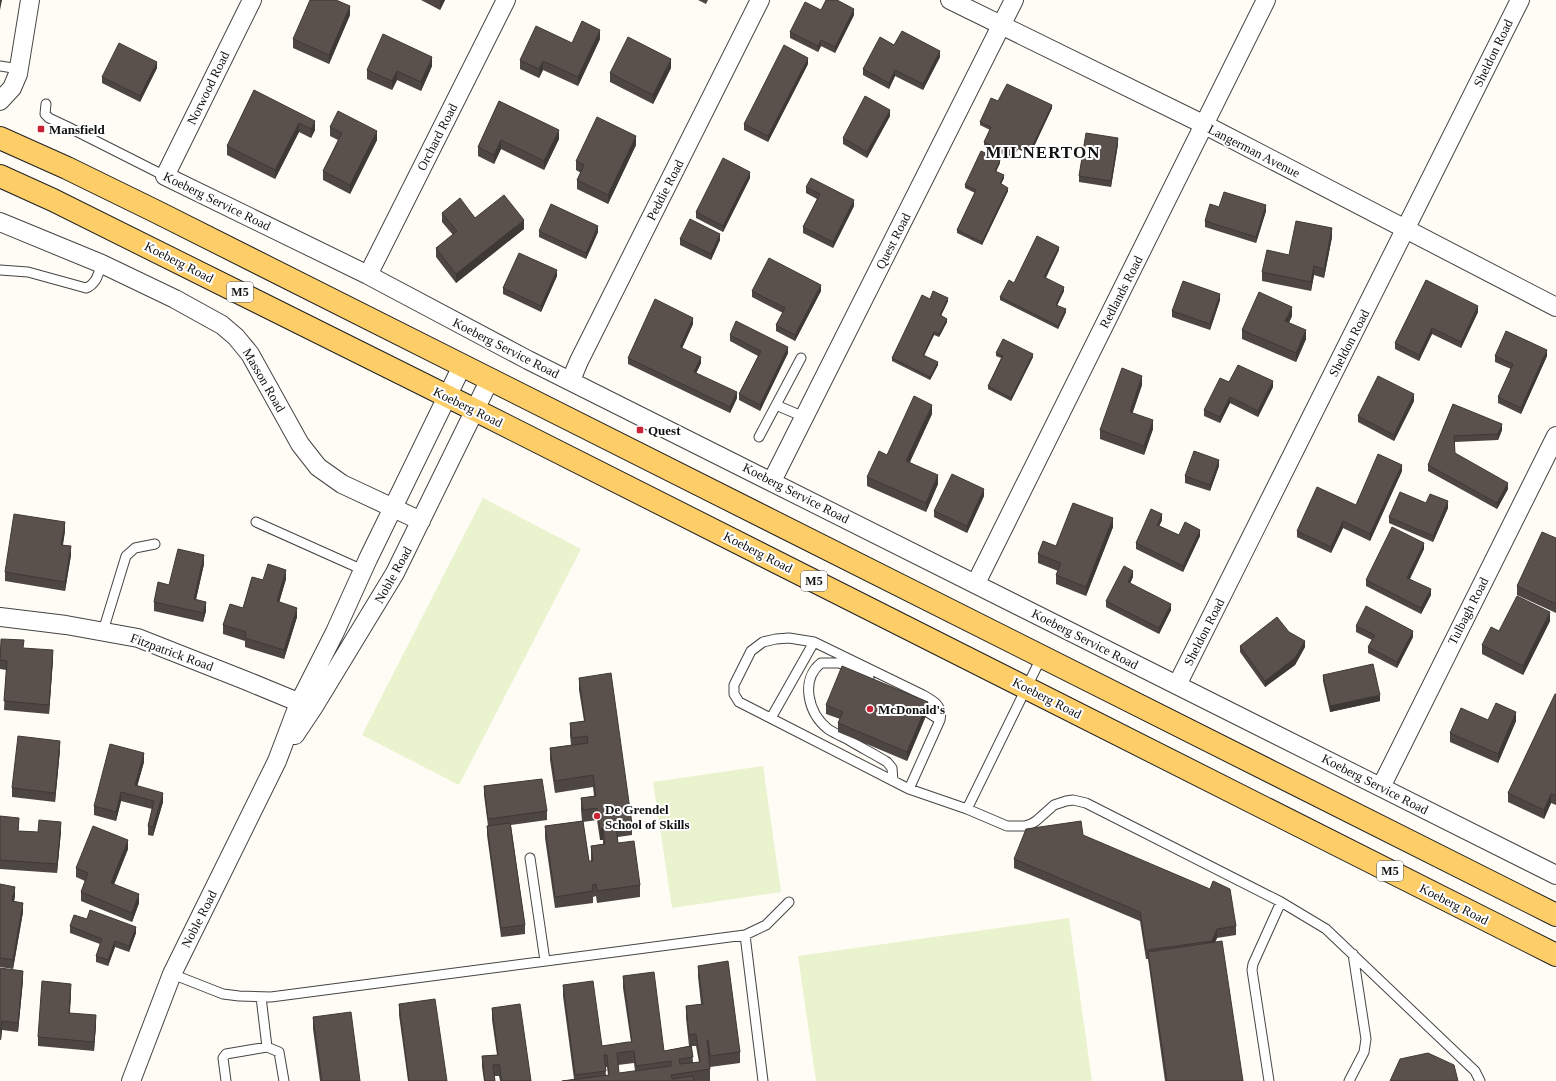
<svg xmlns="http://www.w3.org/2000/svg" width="1556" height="1081" viewBox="0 0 1556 1081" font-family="'Times New Roman',serif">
  <rect width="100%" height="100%" fill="#fffcf5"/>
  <path fill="#e9f3ce" d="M483,498L581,549L459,785L362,735Z
    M763,766L781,892L672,908L653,782Z
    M1069,918L1092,1081H816L798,956Z"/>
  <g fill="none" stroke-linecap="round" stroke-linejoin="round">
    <defs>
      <path id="service" d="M0,66L19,69
        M46,104L45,114L49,118L66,126L165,176
        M0,270L28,272L86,288C97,284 98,273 102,264
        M776,405L804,417
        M759,437L801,358
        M256,522L363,570
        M103,631L126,556L135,548L155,544
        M869,678L840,663H821C800,680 808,713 828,729C834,733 841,736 847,739C860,747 874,754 887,762L892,768L893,781
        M918,706L940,720
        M771,718L814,642
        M909,789L940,720C943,706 934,701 923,695L814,642L789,638L776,639L763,642L751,651L734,685V694L739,702L909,789L967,809L1007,826H1025L1031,824L1036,821L1054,805L1066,801L1073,800L1086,803L1281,902L1326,929L1475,1071L1480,1081
        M967,809L1042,656
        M530,858L545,961
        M745,935L763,1081
        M172,974L223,994L239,996L271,997L745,935L766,925L789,902
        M261,997L267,1047
        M226,1081L223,1058L226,1054L267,1047L279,1052L284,1081
        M1269,1081L1252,970L1253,964L1281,902
        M1349,1081L1364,1052L1366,1039L1353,954"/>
      <path id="minor" d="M252,0L165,176L368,275L528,360L1556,875
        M950,0L1205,125L1556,307
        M0,101L12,88L18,74L30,0
        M0,222L102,264L175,299L222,325L236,337L250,354L300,444L318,467L342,484L421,521
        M368,275L506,0
        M571,380L579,361L760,0
        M772,481L1014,0
        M976,583L1266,0
        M0,617L66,625L138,638L247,681L310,707
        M1177,685L1520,0
        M295,735L313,708L395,573L490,379
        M1381,787L1556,436
        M131,1081L172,974L277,761L299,703L335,632L368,559L462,366"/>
      <path id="primary" d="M0,138L67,168L157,212L1556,915
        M0,176L53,200L475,410L1556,955"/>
    </defs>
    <use href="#service" stroke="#444" stroke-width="11"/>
    <use href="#minor" stroke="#444" stroke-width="20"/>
    <use href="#primary" stroke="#222" stroke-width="24"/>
    <use href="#service" stroke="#fff" stroke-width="9"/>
    <use href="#minor" stroke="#fff" stroke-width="18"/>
    <use href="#primary" stroke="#fdce67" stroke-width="22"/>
  </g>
  <path fill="#4d4642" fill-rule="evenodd" d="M421,0H445L440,10Z
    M698,0H708L706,4Z
    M821,10L854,15L835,53L821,46L818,52L790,38V32Z
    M350,15L329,64L293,48V39Z
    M600,39L578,86L543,70L539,78L520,69V60L572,43Z
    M894,45L940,57L923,90L895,76L889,89L863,75V69Z
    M808,64L768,142L744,130V124Z
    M432,66L421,91L397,80L392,90L367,79V70Z
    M157,68L140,102L102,83V77Z
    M671,68L653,104L610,82V73Z
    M254,90L315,130L311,138L299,132L275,179L227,155V146Z
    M499,101L559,139L544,170L501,149L494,164L478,156V147Z
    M998,101L1052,108L1030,155L1018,149L1012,159L984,145V142L990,130L980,125V122Z
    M890,116L867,158L843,144V138Z
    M330,127L377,140L350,194L323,180V171L338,140L330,136Z
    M1118,144L1111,187L1079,182V176Z
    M636,145L608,204L577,189V180L581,173L576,170V161Z
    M1000,163L996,171L1004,178L1001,184L1008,191L982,245L957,233V230L975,193L965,188V185Z
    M750,178L723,232L696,218V212Z
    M806,187L854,206L833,248L803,233V227L817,199L806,193Z
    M1219,207L1266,211L1256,243L1205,227V221Z
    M442,213L475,218L524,229L456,283L436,257V248L453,235L442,222Z
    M539,231L598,232L586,259L539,237Z
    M1332,237L1324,278L1314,275L1311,291L1262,281V272L1289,255Z
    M680,239L720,240L711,260L680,245Z
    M1059,250L1046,278L1064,291L1057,305L1066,312L1058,329L1000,300V297L1014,283Z
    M557,276L541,312L503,294V288Z
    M1426,280L1478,312L1461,348L1432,334L1419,361L1395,349V343Z
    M752,291H821L795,341L776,331V325L783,313L752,297Z
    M930,299L948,301L941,315L947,322L939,337L934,335L924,355L938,365L930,380L892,361V358Z
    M1220,300L1210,330L1172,317V311Z
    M1292,316L1289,323L1306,339L1296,362L1242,339V330Z
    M693,324L682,348L701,363L696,373L737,398L730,413L628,364V358Z
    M730,335L788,353L760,411L739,400V394L758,356L730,341Z
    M996,353L1033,357L1011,401L988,389V386L1001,358L996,356Z
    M1495,356H1547L1521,414L1498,403V397L1511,369L1495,362Z
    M1229,382L1273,387L1258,417L1230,403L1220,423L1204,416V410Z
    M1142,385L1132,413L1153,429L1144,455L1100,439V430Z
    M1414,401L1394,441L1358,422V416Z
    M1453,404L1502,430L1498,440L1455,442V453L1508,489L1497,509L1428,471V465Z
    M932,414L910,462L938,484L926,512L867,486V477L887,455Z
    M1219,466L1210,491L1185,483V476Z
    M1402,471L1370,541L1343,528L1331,553L1297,537V531L1356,505Z
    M984,496L967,533L934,517V511Z
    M1426,503L1448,508L1433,542L1389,523V517Z
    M1162,520L1159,526L1179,535L1200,536L1183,572L1136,549V543Z
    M1113,527L1086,596L1056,584V575L1058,571L1038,563V554L1056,546Z
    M65,531L63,545L71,555L65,591L5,581V572Z
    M1556,538V613L1517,595V586Z
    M1424,549L1410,579L1431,595L1421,614L1366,586V580Z
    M204,564L196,599L206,611L203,622L154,611V602L169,585Z
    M1133,577L1130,583L1171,610L1159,634L1106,607V601Z
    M286,579L279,602L297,617L284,659L245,647V641L223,634V625L243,608L263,580Z
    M1550,621L1523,675L1482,654V645L1499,631Z
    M1356,626L1413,637L1397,668L1368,653V647L1372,640L1356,632Z
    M1240,646L1305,647L1295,665L1265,687L1240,652Z
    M24,648L53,659L49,714L4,710L6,670L0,669V649Z
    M1323,675L1380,701L1330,712L1323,681Z
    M579,678L632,824V835L618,837V843L640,885V897L597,903L596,896L593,897V903L555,908L545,838V826L582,821L581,810V798L594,796L593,787L555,793L550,760V748L571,745L570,735V723L584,721L579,690ZM597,820L600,840H603V844L591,846V861H589L583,822Z
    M1556,694V805L1551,803L1544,819L1508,802V793Z
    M826,705L928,711L907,761L838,732V723L840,719L826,714Z
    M1488,720L1516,721L1498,763L1450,742V733Z
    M60,750L55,802L12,797V788Z
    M144,762L137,786L163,802L153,836L148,835V826L152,809L121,801L116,821L94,815V806Z
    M484,786L547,811V820L511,825L525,925V934L501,937L487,835V826H488L484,795Z
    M0,816L19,827L18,831L38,832L61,831L57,873L0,869Z
    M1083,835L1236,926V935L1217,938L1215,942L1243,1081H1165L1148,959H1146L1140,921L1014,868V859Z
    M128,849L114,884L139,903L132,922L81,901V892L85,881L76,877V868Z
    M0,884L15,896L14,902L23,912L13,969L0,967Z
    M87,919L136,933L129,952L115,947L108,966L96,962V956L100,944L70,933V926Z
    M698,966L740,1052V1063L710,1067V1081H562L574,1079L563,996V985L602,1046L631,1042L623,988V976L664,1051L689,1046L686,1018V1006L701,1004L698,977ZM692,1046H696L699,1062L693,1063ZM634,1063L635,1071L619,1073L618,1065ZM605,1067H607L608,1075H606Z
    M0,972L23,980L18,1032L2,1030L1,1040H0Z
    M71,993L70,1013L96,1024L94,1051L38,1046V1037Z
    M399,1004L447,1081H408L399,1015Z
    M492,1008L531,1081H500L499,1076H494L495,1081H484L482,1067V1056L497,1055L492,1020Z
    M313,1017L360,1081H320L313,1029Z"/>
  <path fill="#3f3936" d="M0,0H2L0,10Z
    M441,0H445L440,10V1Z
    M350,6V15L329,64V55Z
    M854,9V15L835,53V47Z
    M600,30V39L578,86V77Z
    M821,40V46L818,52V46Z
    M940,51V57L923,90V84Z
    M432,57V66L421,91V82Z
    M808,58V64L768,142V136Z
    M671,59V68L653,104V95Z
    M543,61V70L539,78V69Z
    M157,62V68L140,102V96Z
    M895,70V76L889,89V83Z
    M397,71V80L392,90V81Z
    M1052,105V108L1030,155V151Z
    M890,110V116L867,158V152Z
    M315,121V130L311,138V129Z
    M299,123V132L275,179V170Z
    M559,130V139L544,170V161Z
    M377,131V140L350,194V185Z
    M636,136V145L608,204V195Z
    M1118,138V144L1111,187V181Z
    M501,140V149L494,164V155Z
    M1018,146V149L1012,159V156Z
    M1000,160V163L995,174V171Z
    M750,172V178L723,232V226Z
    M1004,175V178L1000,186V183Z
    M1008,188V191L982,245V242Z
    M854,200V206L833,248V242Z
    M1266,205V211L1256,243V237Z
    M524,220V229L456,283V274Z
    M598,226V232L586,259V253Z
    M1332,228V237L1324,278V269Z
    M720,234V240L711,260V254Z
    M1059,247V250L1044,280V277Z
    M1314,266V275L1311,291V282Z
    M557,270V276L541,312V306Z
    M821,285V291L795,341V335Z
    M1064,287V291L1056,308V305Z
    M1220,294V300L1210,330V324Z
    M948,298V301L940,318V315Z
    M1478,306V312L1461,348V342Z
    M1292,307V316L1285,330V321Z
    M1066,309V312L1058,329V326Z
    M693,318V324L680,353V347Z
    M947,319V322L939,337V334Z
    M1432,328V334L1419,361V355Z
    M1306,330V339L1296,362V353Z
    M934,332V335L923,358V355Z
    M788,347V353L760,411V405Z
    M1547,350V356L1521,414V408Z
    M1033,354V357L1011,401V398Z
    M701,357V363L694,378V372Z
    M938,362V365L930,380V377Z
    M1142,376V385L1130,421V412Z
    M1273,381V387L1258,417V411Z
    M737,392V398L730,413V407Z
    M1414,394V401L1394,441V435Z
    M1230,397V403L1220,423V417Z
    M932,405V414L906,470V461Z
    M1153,420V429L1144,455V446Z
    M1502,424V430L1498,440V434Z
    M1219,460V466L1210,491V485Z
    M1402,465V471L1370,541V534Z
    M938,475V484L926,512V503Z
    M1508,483V489L1497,509V503Z
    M984,489V496L967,533V526Z
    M1448,501V508L1433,542V536Z
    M1162,514V520L1157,531V525Z
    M1113,518V527L1086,596V587Z
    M1343,521V528L1331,553V547Z
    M65,522V531L61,554V545Z
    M1200,530V536L1183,572V566Z
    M1424,543V549L1407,584V578Z
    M71,546V555L65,591V582Z
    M204,555V564L194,608V599Z
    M286,570V579L277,610V601Z
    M1133,571V577L1128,588V582Z
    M1431,589V595L1421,614V608Z
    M206,602V611L203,622V613Z
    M1171,604V610L1159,634V628Z
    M297,608V617L284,659V650Z
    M1550,612V621L1523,675V666Z
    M1413,631V637L1397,668V662Z
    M1305,641V647L1295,665L1265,687V681Z
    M53,650V659L49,714V705Z
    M1380,695V701L1330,712V706Z
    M928,702V711L907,761V752Z
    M1516,712V721L1498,763V754Z
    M60,741V750L55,802V793Z
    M144,753V762L135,794V785Z
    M121,792V801L116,821V812Z
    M163,793V802L153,836V827Z
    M1551,794V803L1544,819V810Z
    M61,822V831L57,873V864Z
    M603,828V840H600V829Z
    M128,840V849L111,892V883Z
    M15,887V896L12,910V901Z
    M139,894V903L132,922V913Z
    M23,903V912L13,969V960Z
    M136,927V933L129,952V946Z
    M1217,929V938L1212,950V941Z
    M115,941V947L108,966V960Z
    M23,971V980L18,1032V1023Z
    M71,984V993L69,1022V1013Z
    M96,1015V1024L94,1051V1042Z
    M2,1021V1030L1,1040V1031Z"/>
  <path fill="#5a514d" stroke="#3f3936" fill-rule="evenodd" d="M310,0H336L350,6L329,55L293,39Z
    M826,0H837L854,9L835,47L821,40L818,46L790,32L805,2L821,10Z
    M582,21L600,30L578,77L543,61L539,69L520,60L536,26L572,43Z
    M902,31L940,51L923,84L895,70L889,83L863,69L880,37L894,45Z
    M383,34L432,57L421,82L397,71L392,81L367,70Z
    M628,37L671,59L653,95L610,73Z
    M119,43L157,62L140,96L102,77Z
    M784,45L808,58L768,136L744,124Z
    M1007,84L1052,105L1030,151L1018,146L1012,156L984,142L991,127L980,122L991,98L998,101Z
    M254,90L315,121L311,129L299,123L275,170L227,146Z
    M865,96L890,110L867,152L843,138Z
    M499,101L559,130L544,161L501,140L494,155L478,147Z
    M338,111L377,131L350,185L323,171L342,133L330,127Z
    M597,117L636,136L608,195L577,180L584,165L576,161Z
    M1086,133L1118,138L1111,181L1079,176Z
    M981,151L1000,160L995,171L1004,175L1000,183L1008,188L982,242L957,230L976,190L965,185Z
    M723,158L750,172L723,226L696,212Z
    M811,178L854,200L833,242L803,227L820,194L806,187Z
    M1224,192L1266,205L1256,237L1205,221L1210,204L1219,207Z
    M504,195L524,220L456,274L436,248L457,231L442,213L460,198L475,218Z
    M551,204L598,226L586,253L539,231Z
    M690,219L720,234L711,254L680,239Z
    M1296,221L1332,228L1324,269L1314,266L1311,282L1262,272L1267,250L1289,255Z
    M1037,236L1059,247L1044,277L1064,287L1056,305L1066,309L1058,326L1000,297L1009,280L1014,283Z
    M519,253L557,270L541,306L503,288Z
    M769,258L821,285L795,335L776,325L785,308L752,291Z
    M1426,280L1478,306L1461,342L1432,328L1419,355L1395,343Z
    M1183,281L1220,294L1210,324L1172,311Z
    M933,291L948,298L940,315L947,319L939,334L934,332L923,355L938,362L930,377L892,358L922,295L930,299Z
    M1259,292L1292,307L1285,321L1306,330L1296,353L1242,330Z
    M655,299L693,318L680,347L701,357L694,372L737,392L730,407L628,358Z
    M736,321L788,347L760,405L739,394L761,351L730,335Z
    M1506,331L1547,350L1521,408L1498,397L1513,364L1495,356Z
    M1003,339L1033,354L1011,398L988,386L1003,356L996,353Z
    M1238,365L1273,381L1258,411L1230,397L1220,417L1204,410L1220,378L1229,382Z
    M1122,368L1142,376L1130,412L1153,420L1144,446L1100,430Z
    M1378,376L1414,394L1394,435L1358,416Z
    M914,396L932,405L906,461L938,475L926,503L867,477L879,451L887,455Z
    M1453,404L1502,424L1498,434L1454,436L1455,453L1508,483L1497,503L1428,465Z
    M1194,451L1219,460L1210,485L1185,476Z
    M1378,454L1402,465L1370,534L1343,521L1331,547L1297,531L1317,487L1356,505Z
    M952,474L984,489L967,526L934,511Z
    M1400,492L1426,503L1430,494L1448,501L1433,536L1389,517Z
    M1073,503L1113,518L1086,587L1056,575L1061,563L1038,554L1043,541L1056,546Z
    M1151,509L1162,514L1157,525L1179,535L1185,522L1200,530L1183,566L1136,543Z
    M14,514L65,522L61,545L71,546L65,582L5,572Z
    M1392,527L1424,543L1407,578L1431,589L1421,608L1366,580Z
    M1542,532L1556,538V604L1517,586Z
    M178,549L204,555L194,599L206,602L203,613L154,602L158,582L169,585Z
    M268,564L286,570L277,601L297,608L284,650L245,638L246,632L223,625L230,604L243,608L252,577L263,580Z
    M1124,566L1133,571L1128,582L1171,604L1159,628L1106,601Z
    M1517,596L1550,612L1523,666L1482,645L1491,627L1499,631Z
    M1366,606L1413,631L1397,662L1368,647L1375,635L1356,626Z
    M1277,617L1289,632L1305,641L1295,658L1265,681L1240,646Z
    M1,639L24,640L23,648L53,650L49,705L4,701L7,661L0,660Z
    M1373,664L1380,695L1330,706L1323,675Z
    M842,666L928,702L907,752L838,723L843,712L826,705Z
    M611,673L632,824L616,826L618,843L634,841L640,885L597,891L596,884L592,885L593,891L555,897L545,826L583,821L589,861H593L591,846L605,844L603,828L600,829L597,808L583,810L581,798L596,796L593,775L555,781L550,748L588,743L587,736L572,738L570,723L585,721L579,678Z
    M1555,694H1556V796L1551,794L1544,810L1508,793Z
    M1496,703L1516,712L1498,754L1450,733L1461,708L1488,720Z
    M18,736L60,741L55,793L12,788Z
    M110,744L144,753L135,785L163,793L153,827L148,826L154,801L121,792L116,812L94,806Z
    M542,779L547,811L488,819L484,786Z
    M0,816L19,818L18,831L38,832L39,820L61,822L57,864L0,860Z
    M1081,821L1083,835L1210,889L1213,881L1230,889L1236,926L1217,929L1212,941L1146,950L1140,912L1014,859L1026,829Z
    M510,823L525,925L501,928L487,826Z
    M93,826L128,840L111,883L139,894L132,913L81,892L88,873L76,868Z
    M0,884L15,887L12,901L23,903L13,960L0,958Z
    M90,910L136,927L129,946L115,941L108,960L96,956L102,939L70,926L74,915L87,919Z
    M1222,941L1243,1081H1167L1148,952Z
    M728,961L740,1052L710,1056L708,1040H707L710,1069L671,1075L672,1079L693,1076L694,1081H562L609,1075L607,1055H604L606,1071L575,1075L563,985L593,981L602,1046L628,1042H632L623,976L654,972L664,1051L691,1046L693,1057L679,1059L680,1064L700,1062L696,1034L689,1035L686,1006L703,1004L698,966ZM634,1051L636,1066L671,1061V1066L619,1073L617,1053Z
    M0,968L23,971L18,1023L2,1021L1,1031H0Z
    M42,981L71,984L69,1013L96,1015L94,1042L38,1037Z
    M435,999L447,1081H409L399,1004Z
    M520,1004L531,1081H502L499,1064L493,1065L495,1081H485L482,1056L498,1055L492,1008Z
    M351,1012L360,1081H322L313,1017Z
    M1428,1053L1454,1065L1458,1081H1390L1400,1059Z"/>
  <g fill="#c82235" stroke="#fff" stroke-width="1.5">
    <rect x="37" y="125" width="8" height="8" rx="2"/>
    <rect x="636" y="426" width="8" height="8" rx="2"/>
    <circle cx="870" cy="709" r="4"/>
    <circle cx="597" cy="816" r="4"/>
  </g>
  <g text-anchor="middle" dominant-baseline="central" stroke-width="4" stroke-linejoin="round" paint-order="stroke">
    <g fill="#fff" stroke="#585858" stroke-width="1">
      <rect x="227" y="282" width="26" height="20" rx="3"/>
      <rect x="801" y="571" width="26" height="20" rx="3"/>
      <rect x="1377" y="861" width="26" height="20" rx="3"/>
    </g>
    <g font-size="12" font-weight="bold" fill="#111">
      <text x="240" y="292">M5</text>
      <text x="814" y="581">M5</text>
      <text x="1390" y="871">M5</text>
    </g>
    <g font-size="13" fill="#111" stroke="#fff">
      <text transform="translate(1493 53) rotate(-64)">Sheldon Road</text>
      <text transform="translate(208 88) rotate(-64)">Norwood Road</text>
      <text transform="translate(437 137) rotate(-63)">Orchard Road</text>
      <text transform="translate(1254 151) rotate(27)">Langerman Avenue</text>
      <text transform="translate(665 190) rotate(-63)">Peddie Road</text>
      <text transform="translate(217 201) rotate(26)">Koeberg Service Road</text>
      <text transform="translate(893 241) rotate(-63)">Quest Road</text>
      <text transform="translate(179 262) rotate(27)">Koeberg Road</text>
      <text transform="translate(1121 292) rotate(-63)">Redlands Road</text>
      <text transform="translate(1349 343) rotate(-63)">Sheldon Road</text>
      <text transform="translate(506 348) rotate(27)">Koeberg Service Road</text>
      <text transform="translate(264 380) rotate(60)">Masson Road</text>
      <text transform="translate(468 407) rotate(26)">Koeberg Road</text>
      <text transform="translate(796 493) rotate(27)">Koeberg Service Road</text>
      <text transform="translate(758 552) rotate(27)">Koeberg Road</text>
      <text transform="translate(393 575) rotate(-61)">Noble Road</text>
      <text transform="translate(1468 611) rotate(-63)">Tulbagh Road</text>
      <text transform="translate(1204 632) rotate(-63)">Sheldon Road</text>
      <text transform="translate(1085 639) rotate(27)">Koeberg Service Road</text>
      <text transform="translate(172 652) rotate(20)">Fitzpatrick Road</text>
      <text transform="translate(1047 698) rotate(27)">Koeberg Road</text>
      <text transform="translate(1375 784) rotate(27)">Koeberg Service Road</text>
      <text transform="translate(1454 904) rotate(27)">Koeberg Road</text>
      <text transform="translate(199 919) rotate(-63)">Noble Road</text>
    </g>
    <g font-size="13" font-weight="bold" fill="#111" stroke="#fff" text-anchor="start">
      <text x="49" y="129">Mansfield</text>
      <text x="648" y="430">Quest</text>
      <text x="878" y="709">McDonald's</text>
      <text x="605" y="809">De Grendel<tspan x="605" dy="15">School of Skills</tspan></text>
    </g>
    <g font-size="17" font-weight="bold" letter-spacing="1" fill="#111" stroke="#fff">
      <text x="1043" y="152">MILNERTON</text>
    </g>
  </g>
</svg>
